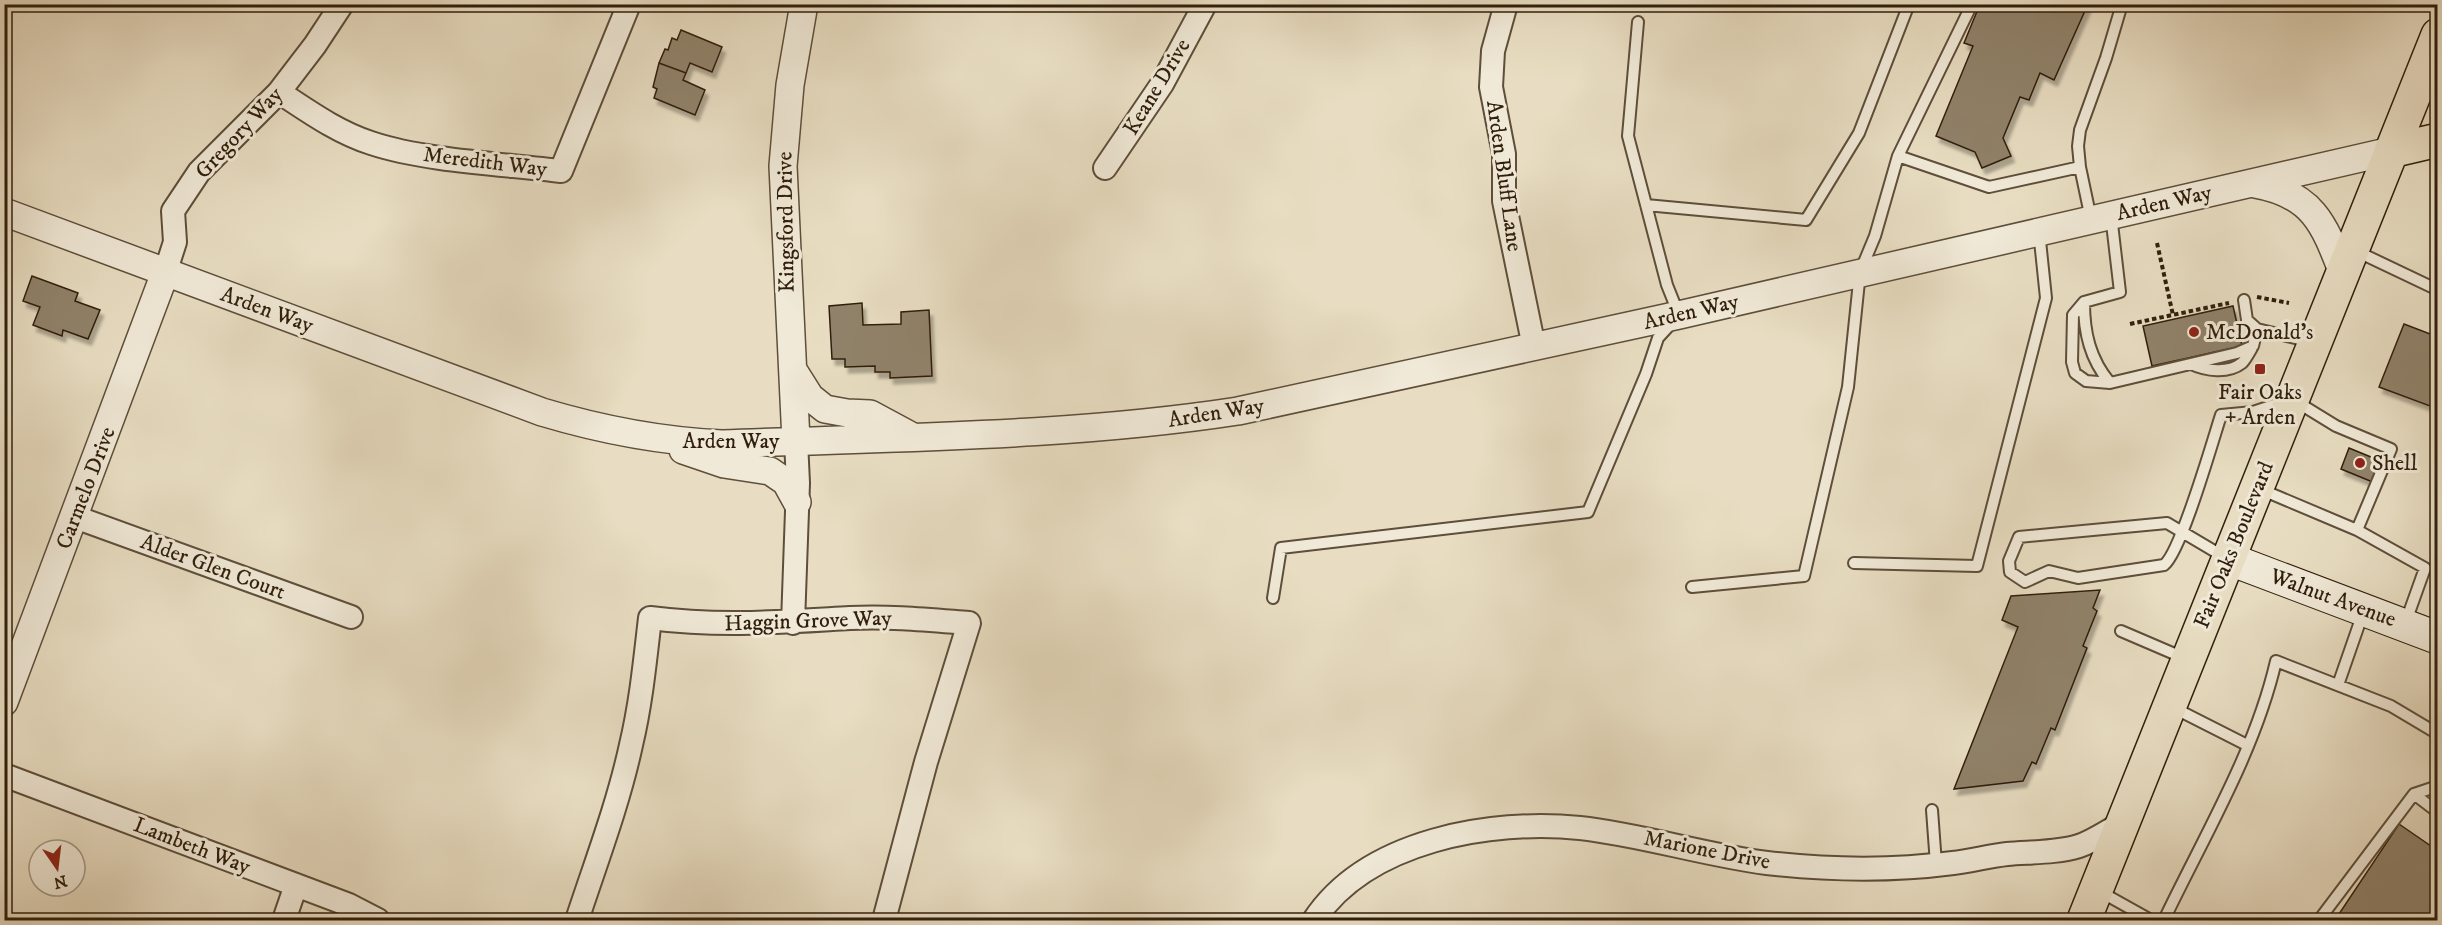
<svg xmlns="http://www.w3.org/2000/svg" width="2442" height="925" viewBox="0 0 2442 925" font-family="'IM FELL DW Pica',serif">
  <defs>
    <filter id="shadow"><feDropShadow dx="3.5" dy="6" stdDeviation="1.5" flood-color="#0004"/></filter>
  </defs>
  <rect width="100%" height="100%" fill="#e8ddc2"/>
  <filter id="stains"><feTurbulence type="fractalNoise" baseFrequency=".00333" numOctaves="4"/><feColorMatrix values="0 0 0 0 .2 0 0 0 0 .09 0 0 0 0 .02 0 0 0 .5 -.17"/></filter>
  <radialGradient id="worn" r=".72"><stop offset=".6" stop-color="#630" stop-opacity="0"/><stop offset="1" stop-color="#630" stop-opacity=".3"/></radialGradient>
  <path fill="#90826b" stroke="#301f0c" stroke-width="1.5" filter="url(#shadow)" d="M1980,4H2088L2054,80L2040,73L2029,100L2020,97L2003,138L2011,156L1982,168L1975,152L1936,136L1973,46L1964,43Z
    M681,30L722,47L712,72L690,63L686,73L659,63L665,49L668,50L672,38L677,40Z
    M659,63L686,73L683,80L705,90L695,115L654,98L657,89L653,87Z
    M32,276L78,293L75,301L100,310L88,339L63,330L62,336L33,325L40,307L23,301Z
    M862,303L863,325L901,324V312L929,310L932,376L890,378V372H875V366L845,367V359H832L829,306Z
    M2233,306L2242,346L2152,366L2143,326Z
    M2404,324L2438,337V409L2379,387Z
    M2349,448L2383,462L2375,483L2341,469Z
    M2100,590L2093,608L2097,611L2083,646L2087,648L2055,730L2051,728L2036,764L2032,762L2023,781L1954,789L2018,627L2002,620L2011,596Z
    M2399,824L2438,851V920H2335Z"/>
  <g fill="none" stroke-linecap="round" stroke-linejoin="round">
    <defs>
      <path id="service" d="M1898,156L1989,187L2080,167
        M1646,205L1806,220L1859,133L1909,4
        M2111,215L2120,292L2084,302L2073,315L2072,362L2075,373L2086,381L2110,383L2237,353L2253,346L2257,329
        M2091,219L2080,167L2078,146L2080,130L2106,58L2122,4
        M2356,251L2438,290
        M2244,300L2247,320L2257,329L2312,342
        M2084,302C2084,333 2090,359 2110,383
        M2191,364C2206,371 2228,374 2242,363C2246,359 2250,351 2253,346
        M2260,489L2357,530L2425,568L2405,624
        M2226,558L2167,523L2019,537L2009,561L2010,572L2025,582L2049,571L2078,578L2164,565C2181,552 2212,443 2221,415L2253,412L2292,399L2336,426L2391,449L2357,530
        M1854,563L1977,566L2046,298L2039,231
        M1692,587L1804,576L1848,387L1860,272L1875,236L1898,156L1972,4
        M1273,598L1281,548L1588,512L1646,374L1658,338L1679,315L1667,285L1628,136L1638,22
        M2121,631L2184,658
        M2338,685L2363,613
        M2172,707L2247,745
        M2414,794L2435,810
        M1932,810L1936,864
        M2099,891L2151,920
        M2164,920C2204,836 2255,752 2276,661L2391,706L2438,734
        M2319,920L2414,794L2438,786"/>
      <path id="minor" d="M1506,4L1493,51L1491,87L1504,154V201L1534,347
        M279,92C308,111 337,132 371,143C425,161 503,164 561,171L629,4
        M1105,168L1162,84L1205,4
        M165,273L175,242L173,211L199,172L279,92L315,45L342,4
        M75,517L351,617
        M793,623L798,483L796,441
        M4,775L349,905L378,920
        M284,920L296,885
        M577,920C596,862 618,805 631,745C641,703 645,661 650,618C721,627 780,622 850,618C890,616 930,620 969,623L926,762L884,920
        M1314,920C1367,840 1491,819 1580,828C1643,835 1704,855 1767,863C1829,870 1892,871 1953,863C1971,861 1989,856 2007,854C2029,852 2057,853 2079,846C2094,841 2109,830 2123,823"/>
      <path id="tertiary" d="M2255,184C2313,194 2324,224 2343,273
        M4,212L542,412C602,430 660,441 722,444C894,437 1068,437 1238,411L1679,315L2391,151
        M793,370L810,397L825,409L847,413L870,414L909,435
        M796,441L783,166L790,85L804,4
        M683,450L724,464L770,471L786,482L797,502
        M4,702L165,273"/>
      <path id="secondary" d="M2229,559L2438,638"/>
      <path id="primary" d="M2391,151L2438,140
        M2084,920L2438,35"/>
    </defs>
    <use href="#service" stroke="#5e4e3a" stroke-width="14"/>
    <use href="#minor" stroke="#5e4e3a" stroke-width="26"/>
    <use href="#tertiary" stroke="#5e4e3a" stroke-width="30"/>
    <use href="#secondary" stroke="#301f0c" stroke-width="34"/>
    <use href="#primary" stroke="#301f0c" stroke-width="36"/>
    <path stroke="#301f0c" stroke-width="4" stroke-dasharray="4.5 3" stroke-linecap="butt" d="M2157,243L2173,315
      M2257,297L2289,303
      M2130,324L2229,303"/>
    <use href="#service" stroke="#f0e9d7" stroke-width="10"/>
    <use href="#minor" stroke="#f0e9d7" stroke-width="22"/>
    <use href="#tertiary" stroke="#f0e9d7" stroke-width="27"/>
    <use href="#secondary" stroke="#f0e9d7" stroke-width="32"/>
    <use href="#primary" stroke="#e8ddc2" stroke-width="33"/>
  </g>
  <g fill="#8f2418" stroke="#f0e9d7" stroke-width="2">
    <circle cx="2194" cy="332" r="6"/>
    <rect x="2254" y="363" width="12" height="12" rx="3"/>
    <circle cx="2360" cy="463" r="6"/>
  </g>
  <g text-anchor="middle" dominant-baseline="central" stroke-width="6" stroke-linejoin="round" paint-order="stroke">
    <g font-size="22" fill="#301f0c" stroke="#f0e9d7">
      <text transform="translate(1157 87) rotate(-59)">Keane Drive</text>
      <text transform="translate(239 133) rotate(-47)">Gregory Way</text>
      <text transform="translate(485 162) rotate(7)">Meredith Way</text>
      <text transform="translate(1504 176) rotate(82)">Arden Bluff Lane</text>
      <text transform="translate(2164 203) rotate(-13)">Arden Way</text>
      <text transform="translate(786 222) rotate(-91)">Kingsford Drive</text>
      <text transform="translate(267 310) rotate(20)">Arden Way</text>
      <text transform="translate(1691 312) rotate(-13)">Arden Way</text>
      <text transform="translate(1216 413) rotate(-9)">Arden Way</text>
      <text x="731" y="441">Arden Way</text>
      <text transform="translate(86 488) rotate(-69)">Carmelo Drive</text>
      <text transform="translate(2234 545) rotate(-68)">Fair Oaks Boulevard</text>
      <text transform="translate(213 567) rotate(20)">Alder Glen Court</text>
      <text transform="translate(2333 598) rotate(20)">Walnut Avenue</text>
      <text transform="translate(808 621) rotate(-2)">Haggin Grove Way</text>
      <text transform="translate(192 846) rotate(21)">Lambeth Way</text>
      <text transform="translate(1707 850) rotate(11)">Marione Drive</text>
    </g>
    <g font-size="22" fill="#301f0c" stroke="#f0e9d7" text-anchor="start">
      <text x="2206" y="332">McDonald's</text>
      <text x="2260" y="392" text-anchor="middle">Fair Oaks<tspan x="2260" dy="25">+ Arden</tspan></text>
      <text x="2372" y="463">Shell</text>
    </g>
  </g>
  <rect width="2442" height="925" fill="none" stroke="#e8ddc2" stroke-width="24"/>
  <rect x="6" y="6" width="2430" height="913" fill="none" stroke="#301f0c" stroke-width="3"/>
  <rect x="12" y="12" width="2418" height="901" fill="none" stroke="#301f0c" stroke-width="1.5"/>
  <g transform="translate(57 868) rotate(166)"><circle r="28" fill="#f0e9d7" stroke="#a39886" stroke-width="1.5"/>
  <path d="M0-4.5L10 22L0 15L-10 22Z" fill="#8f2418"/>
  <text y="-9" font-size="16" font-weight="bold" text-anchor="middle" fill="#301f0c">N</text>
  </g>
  <rect width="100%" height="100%" filter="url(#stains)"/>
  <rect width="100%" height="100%" fill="url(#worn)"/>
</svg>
